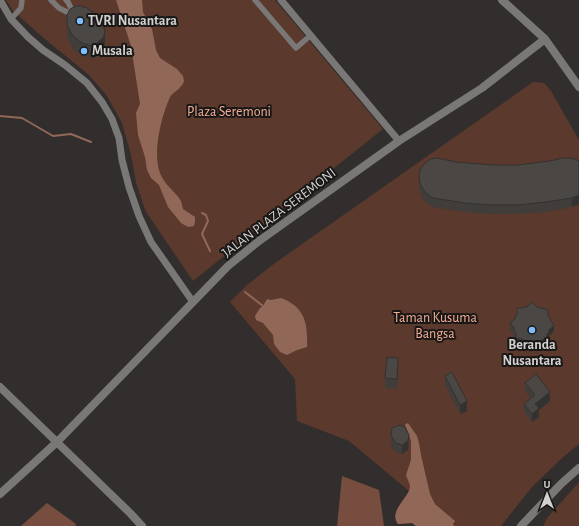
<svg xmlns="http://www.w3.org/2000/svg" width="579" height="526" viewBox="0 0 579 526" font-family="'Alegreya Sans',sans-serif">
  <rect width="100%" height="100%" fill="#312e2d"/>
  <path fill="#5b392d" d="M6,0H275L383,129L193,281L146,212L136,183L131,155L122,123L107,96L89,75L46,40L13,11Z
    M533,82L544,83L551,91L579,140V444L561,459L532,487L501,526H416L412,523L398,524C390,514 404,499 409,491L349,441L297,421L295,379L230,302L247,285L275,263Z
    M579,482V526H543L547,518Z"/>
  <path fill="#764d3f" d="M342,476L379,490L384,526H337Z
    M47,503L76,524L75,526H21Z"/>
  <path fill="#916758" d="M116,0H142L143,12L152,29L156,50L160,58L177,69L183,76L184,81C183,83 183,85 181,86C178,91 173,92 170,97C161,117 150,159 163,179C167,186 174,191 179,198L181,201L183,209L195,217V221L194,226L188,227L181,223L168,207L159,185L151,178L147,170L145,157L138,135L136,113L140,104L131,46Z
    M281,298C305,307 308,323 307,347L297,350L287,355L280,352L274,344L273,335L263,323L256,320L255,316L260,308L263,306L267,299L271,300Z
    M408,423L417,436L419,443L421,455L430,494L435,504L455,521L453,524L454,526H416L412,523L398,524C388,511 409,498 410,487C410,483 407,479 406,475L411,460V441L405,425L406,424Z"/>
  <g fill="none" stroke-linecap="round" stroke-linejoin="round">
    <path stroke="#916758" stroke-width="2" d="M0,116L22,118L53,136L71,134L91,142
      M202,213L206,215L208,221L202,234L210,251
      M245,292L263,306"/>
    <path stroke="#7a7877" stroke-width="5.5" d="M51,0L59,8L67,12L76,11
      M66,0L68,2L73,12
      M255,0L296,48L311,35
      M11,19L21,8L22,0"/>
    <path stroke="#7a7877" stroke-width="7" d="M0,0L11,19L28,37L43,50L65,65L87,83L102,102L112,119L119,138L122,160L129,187L139,216L151,242L193,302
      M281,0L399,141"/>
    <path stroke="#7a7877" stroke-width="8" d="M502,0L545,39L579,87
      M0,387L130,513L142,526
      M0,494L57,442L228,266L259,241L399,141L482,88L545,39
      M521,526L561,484L579,468"/>
  </g>
  <path fill="#403d3b" d="M67,15L105,44L103,50L97,56L92,58L82,56L73,49L67,37Z
    M550,161L579,204L572,207L546,212L517,214H491L465,212L433,207L428,204L423,199L420,192L419,185V175L456,162L493,165H518Z
    M550,320L554,331L549,336V339L547,340V346H541L539,348H536L531,352L526,347L523,346L522,345L516,344V339L514,337V335L510,330V323Z
    M398,367L397,389L385,388V378Z
    M445,376L467,411L460,414L445,385Z
    M525,383L550,401L539,410V417L532,422L524,412V404L531,399L525,391Z
    M391,435L409,444L408,450L402,454L396,452L393,449L391,444Z"/>
  <path fill="#343230" d="M105,32V44L103,50L97,56L92,58V46Z
    M579,195V204L572,207V198Z
    M554,325V331L549,336V330Z
    M549,332V339L547,340V334Z
    M541,340V346L539,348V342Z
    M536,341V348L531,352V345Z
    M398,358V367L397,389V379Z
    M550,392V401L539,410V417L532,422V414L535,404Z
    M467,401V411L460,414V405Z
    M409,435L408,450L402,454V445Z"/>
  <path fill="#4a4745" stroke="#343230" d="M76,6H81L87,8L96,15L103,23L105,32L103,38L97,43L92,46L82,43L73,36L67,25V15L70,9Z
    M437,158L456,162L493,165H518L550,161L563,158H569L575,159L579,161V195L572,198L546,202L517,205H491L465,203L433,198L428,195L423,189L420,183L419,175L420,170L424,164L430,159Z
    M532,302L537,307L548,310V316L550,317V320L554,325L549,330V332L547,334V339L541,340L539,342L536,341L531,345L526,341L523,340L522,339L516,338V333L514,331V328L510,323L515,319V316L517,315V308H523L524,307H527Z
    M387,357L398,358L397,379L385,378Z
    M452,372L467,401L460,405L445,376Z
    M536,374L550,392L535,404L539,408L532,414L524,404L535,395L525,383Z
    M399,425L405,427L409,435L408,441L402,445L396,443L393,439L391,435L392,428Z"/>
  <g fill="#81bdfa" stroke="#181716" stroke-width="1.5">
    <circle cx="80" cy="21" r="4"/>
    <circle cx="84" cy="51" r="4"/>
    <circle cx="532" cy="330" r="4"/>
  </g>
  <g text-anchor="middle" dominant-baseline="central" stroke-width="4" stroke-linejoin="round" paint-order="stroke">
    <g font-size="14" font-weight="bold" fill="#d3d1d0" stroke="#181716" text-anchor="start">
      <text x="88" y="21">TVRI Nusantara</text>
      <text x="92" y="51">Musala</text>
      <text x="532" y="345" text-anchor="middle">Beranda<tspan x="532" dy="16">Nusantara</tspan></text>
    </g>
    <g font-size="14" fill="#f5ae95" stroke="#181716">
      <text x="229" y="112">Plaza Seremoni</text>
      <text x="435" y="318">Taman Kusuma<tspan x="435" dy="16">Bangsa</tspan></text>
    </g>
    <g font-size="14" fill="#d3d1d0" stroke="#181716">
      <text transform="translate(279 213) rotate(-37)">JALAN PLAZA SEREMONI</text>
    </g>
  </g>
  <g transform="translate(547 494)" stroke="#181716" stroke-width="3" paint-order="stroke">
  <path d="M0-3L7 15L0 10L-7 15Z" fill="#d3d1d0"/>
  <text y="-6" font-size="11" font-weight="bold" text-anchor="middle" fill="#d3d1d0">U</text>
  </g>
</svg>
